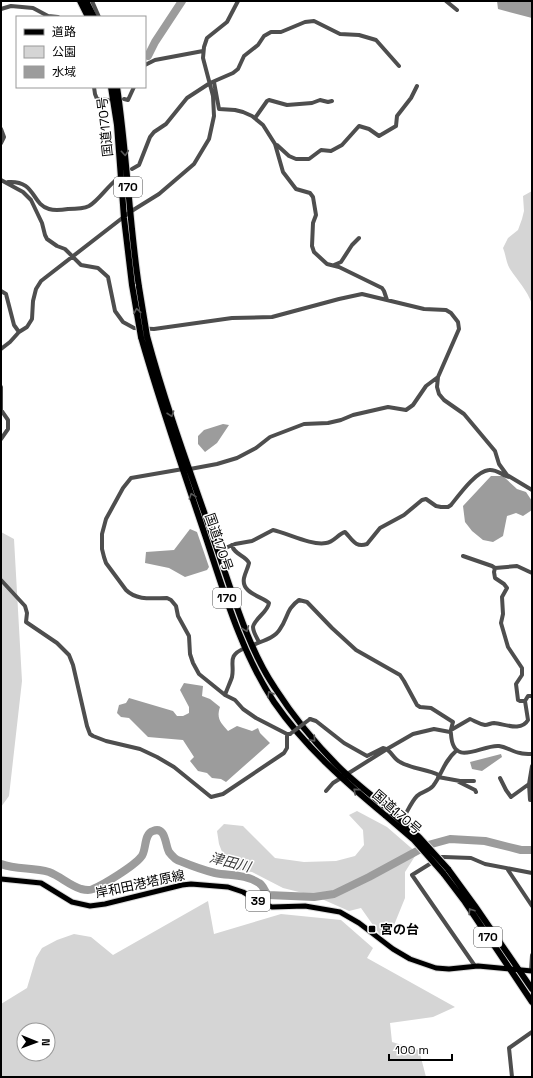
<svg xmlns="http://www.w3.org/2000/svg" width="533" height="1078" viewBox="0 0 533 1078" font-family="'Space Grotesk','Noto Sans JP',sans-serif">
  <rect width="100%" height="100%" fill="#fff"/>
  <path fill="#d5d5d5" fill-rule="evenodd" d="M532,191V304C527,290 518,281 510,269C506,263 506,255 503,248L508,238L518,230L522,219L524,211L523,196Z
    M1,532L14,539L22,681L9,796L1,807Z
    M357,811L387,827L417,853L405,872V898L390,935H380L361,908L349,911L315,896L283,888L252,872L237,870L224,857L219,844L217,831L224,824L243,826L275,858L304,862L336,861L355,856L364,845L363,830L349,815Z
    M208,901L214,934L281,914L341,920L373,948L367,958L455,1007L433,1017L390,1023L392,1042L419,1050L426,1077H1V1004L27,988L36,958L42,948L57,940L74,934L91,937L113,955ZM24,1030H48V1054H24Z"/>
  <path fill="#9c9c9c" d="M497,1H532V18L498,9Z
    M223,424L229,425L217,443L205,452L198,444V436L204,430Z
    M491,476H503L517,489L526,492L532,501V510L523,516L516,513L507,516L503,536L493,542L483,540L472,531L465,522L463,506Z
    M190,529L197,532L209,567L207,570L185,577L169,568L145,563L146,552L174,550Z
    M184,683L203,686L202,696L210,699L220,707C216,719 221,723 228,731L237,726L252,731L258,728L260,733L270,743L226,782L221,779L212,778L207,773L198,771L190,761L194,757L183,740L148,737L129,718L121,717L117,713L119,705L126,703L129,698L173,711L177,716H183L189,713V707L180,690Z
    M501,754L502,757L482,771L472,769L470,762Z"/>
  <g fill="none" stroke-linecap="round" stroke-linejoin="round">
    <path stroke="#9c9c9c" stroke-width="8" d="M148,56L155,42L182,1
      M1,864C16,870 33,867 49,872C60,876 69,885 81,889C85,890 89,891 93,889C103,885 134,866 141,857C147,851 143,834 153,831C166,826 165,845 169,852C172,856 176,860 180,861C192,866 203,870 215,873C230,876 245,874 259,883C264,886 264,891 268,895L314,897L334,894L369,877L428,845L450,839L485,841L521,850H532"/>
    <defs>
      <path id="major" d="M1,879L41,883L72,902L90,906L105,904L182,885L191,884L228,887L243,892L262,903L272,907L305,906L340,912L359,923L393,949L410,959L436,968L449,969L478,966L532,971"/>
      <path id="highway" d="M80,1L88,17
        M86,1L94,17
        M111,87L117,125L124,218L132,285
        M117,87C127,153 129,221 139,287
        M147,336C166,407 192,477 216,546C232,591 248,649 275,688C293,716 314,742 338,766C354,782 373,796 390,811
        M141,337C160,404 183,470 205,535C224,592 241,652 274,702C305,747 345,782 386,816
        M448,869L475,906L532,989
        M443,873L465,902L532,1002"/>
    </defs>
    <use href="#major" stroke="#dbdbdb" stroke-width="7"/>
    <use href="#highway" stroke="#dbdbdb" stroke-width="8"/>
    <path stroke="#4e4e4e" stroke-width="4" d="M92,1L99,17
      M446,1L457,10
      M1,9L11,6L33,8L48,16L58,17
      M145,65L155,60L203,51
      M214,82L219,109L235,110L243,112L252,116L263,125L275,144L283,172L296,189L310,193L313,197L316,215L313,223L312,246L314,252L327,264L339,267L382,288L384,291L387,300
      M94,87L95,94L97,99L108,100
      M124,99L128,100L134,87
      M255,118L267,101L269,100L287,105L312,103L320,100L328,102L332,101
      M1,129L4,137L1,143
      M277,145L289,156L296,159H309L321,150L331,151L342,145L359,126L369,129L379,136L396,126L397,116L411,98L417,86
      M132,169L139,165L150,137L154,132L166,124L187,98L210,83L233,73L238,69L244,56L258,45L264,36L271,32H281L305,22L314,21L340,34L359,35L376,40L399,66
      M1,180L23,192L31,200L42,223L45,235L47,239L57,246L65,249L81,265L98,268L108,277L115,311L123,322L134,328L154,329L232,318L272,317L339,299L362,294L424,309L446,310L451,313L458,322L459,329L438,377L437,387L439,394L444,400L464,414L495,451L499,464L507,475L532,490
      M8,182C36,180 31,204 49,209C55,211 62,210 68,209C74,209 83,209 89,206C98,201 107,187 116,180
      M334,265L341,262L352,245L359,238
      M1,291L6,294L14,325L19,332
      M1,349L10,342L19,332L27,327L32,319L33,301L36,289L41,281L130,212L159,194L194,164L209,139L214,116L213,96L203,58L204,47L207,38L227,22L238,1
      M1,387V410L8,420V429L1,439
      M232,545C234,555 245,555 249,563C248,568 245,573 244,578C241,593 261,596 269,603C268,612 254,619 253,627C253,632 257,638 259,642
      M218,551L235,544L252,541L273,530C287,533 312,546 326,543C334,542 338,534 345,532C352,539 355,548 367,544L380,528L404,515L422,500L426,499L436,506L441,507H448L451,505C459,495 476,471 489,470C497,469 503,476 510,477
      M463,556L492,566L495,568L517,566L532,573
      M495,568L494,572L495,578L504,584L507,588L502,597L503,614L501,623L508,647L522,668V675L516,684L518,700L520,701H525
      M1,580L25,606L27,613L26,622L57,643L69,655L73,665L87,726L90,734L93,736L106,741L140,749L157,757L174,767L211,797L223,794L284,753L287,748V734
      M253,645C262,641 275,638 280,629C288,618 286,609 299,600L307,602L332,628L356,650L400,675L404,681L417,705L420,707L431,708L453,722C452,726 450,730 451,734C453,769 482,744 499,746C507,747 513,752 520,753C524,754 528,754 532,754
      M225,695C227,689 230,683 232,677C235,663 226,656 245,648
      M310,719L316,721L344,743L367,756L383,748C391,749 393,759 400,762C412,769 426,769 439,775
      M451,730L470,719C475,721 479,724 485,725C488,725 491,723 494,723C505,724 521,732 528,720L525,701L528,696H532
      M290,734H287L256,718L243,709L235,700L225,695L199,674L193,663L190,654L189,636L178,616L176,606L171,600L167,598C153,598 137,601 126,590L106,563L104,557L102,549V534L106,519L123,488L131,478L183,469H190L217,464L237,458L256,448L270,437L304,424L328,423L341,420L353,415L388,407L406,410L413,405L426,386L438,377
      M532,766L529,784L530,800H532
      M438,777L460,781H474
      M500,778L506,790L511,797L529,784
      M459,782L475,790L476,792
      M326,791L333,783L387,749L413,734L434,729L450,732
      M404,817C408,810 412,801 417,796C422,791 428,792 433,786C443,773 443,762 457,750
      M508,870L532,906
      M475,966L412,875L441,857H444L471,858L485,864L532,873
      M531,971L532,955
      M512,1077L509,1048L532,1032"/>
    <use href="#major" stroke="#000" stroke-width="5"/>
    <use href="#highway" stroke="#000" stroke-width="6"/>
    <defs>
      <path id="highway-bridge" d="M132,285L141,337
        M139,287L147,336
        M390,811L419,837L448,869
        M386,816L414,840L443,873"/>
    </defs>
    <use href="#highway-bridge" stroke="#dbdbdb" stroke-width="8" stroke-linecap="butt"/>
    <path stroke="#4e4e4e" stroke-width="4" d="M290,734L310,719"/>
    <use href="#highway-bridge" stroke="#000" stroke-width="6"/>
  </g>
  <defs><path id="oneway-chevron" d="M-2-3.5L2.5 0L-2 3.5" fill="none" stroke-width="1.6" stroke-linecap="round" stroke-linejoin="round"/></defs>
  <g stroke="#595959">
    <use href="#oneway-chevron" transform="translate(125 153) rotate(85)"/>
    <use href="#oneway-chevron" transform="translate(137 311) rotate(-100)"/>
    <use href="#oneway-chevron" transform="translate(171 414) rotate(71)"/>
    <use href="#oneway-chevron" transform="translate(192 496) rotate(-109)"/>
    <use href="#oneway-chevron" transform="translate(246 629) rotate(68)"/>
    <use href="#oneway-chevron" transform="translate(270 694) rotate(-120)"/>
    <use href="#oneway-chevron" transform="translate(313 739) rotate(48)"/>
    <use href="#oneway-chevron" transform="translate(356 791) rotate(-140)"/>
    <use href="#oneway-chevron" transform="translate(471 911) rotate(-123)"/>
  </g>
  <rect fill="#000" stroke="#fff" stroke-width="1.5" x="368" y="925" width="8" height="8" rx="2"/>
  <g text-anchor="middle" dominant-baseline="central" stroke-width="3" stroke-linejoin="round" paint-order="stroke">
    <g fill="#fff" stroke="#4c4c4c" stroke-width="1">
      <rect x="114" y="177" width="28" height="20" rx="3"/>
      <rect x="213" y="588" width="28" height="20" rx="3"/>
      <rect x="246" y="891" width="24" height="20" rx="3"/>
      <rect x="474" y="927" width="28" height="20" rx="3"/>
    </g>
    <g font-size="12" font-weight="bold" fill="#000">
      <text x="128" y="187">170</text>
      <text x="227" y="598">170</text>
      <text x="258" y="901">39</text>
      <text x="488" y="937">170</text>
    </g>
    <g font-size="13" fill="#000" stroke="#fff">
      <text transform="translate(105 127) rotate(-96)">国道170号</text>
      <text transform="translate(219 542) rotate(71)">国道170号</text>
      <text transform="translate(397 812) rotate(41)">国道170号</text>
      <text transform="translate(140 884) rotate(-12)">岸和田港塔原線</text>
    </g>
    <g font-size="13" font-weight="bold" fill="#000" stroke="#fff" text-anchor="start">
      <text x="380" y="929">宮の台</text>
    </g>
    <g font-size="14" font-style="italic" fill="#3d3d3d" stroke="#fff">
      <text transform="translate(230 862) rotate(14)">津田川</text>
    </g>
  </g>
  <rect width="533" height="1078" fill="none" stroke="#000000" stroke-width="4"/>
  <rect x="16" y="16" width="130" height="72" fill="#ffffff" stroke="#999999"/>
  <rect x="24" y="29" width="20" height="6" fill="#000000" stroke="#999999"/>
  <text x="52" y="36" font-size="12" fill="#000000">道路</text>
  <rect x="24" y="46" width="20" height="12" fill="#d5d5d5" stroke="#999999"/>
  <text x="52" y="56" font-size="12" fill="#000000">公園</text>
  <rect x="24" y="66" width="20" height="12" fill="#9c9c9c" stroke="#999999"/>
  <text x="52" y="76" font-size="12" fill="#000000">水域</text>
  <g transform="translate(36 1042) rotate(91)"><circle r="19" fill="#ffffff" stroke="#999999"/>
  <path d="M0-3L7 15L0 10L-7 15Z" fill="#000000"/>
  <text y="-6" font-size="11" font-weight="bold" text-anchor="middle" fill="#000000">N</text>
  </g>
  <path d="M389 1054v6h63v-6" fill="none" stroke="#000000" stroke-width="2"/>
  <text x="395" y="1054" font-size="12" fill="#000000" stroke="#ffffff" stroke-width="3" paint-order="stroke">100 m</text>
</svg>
